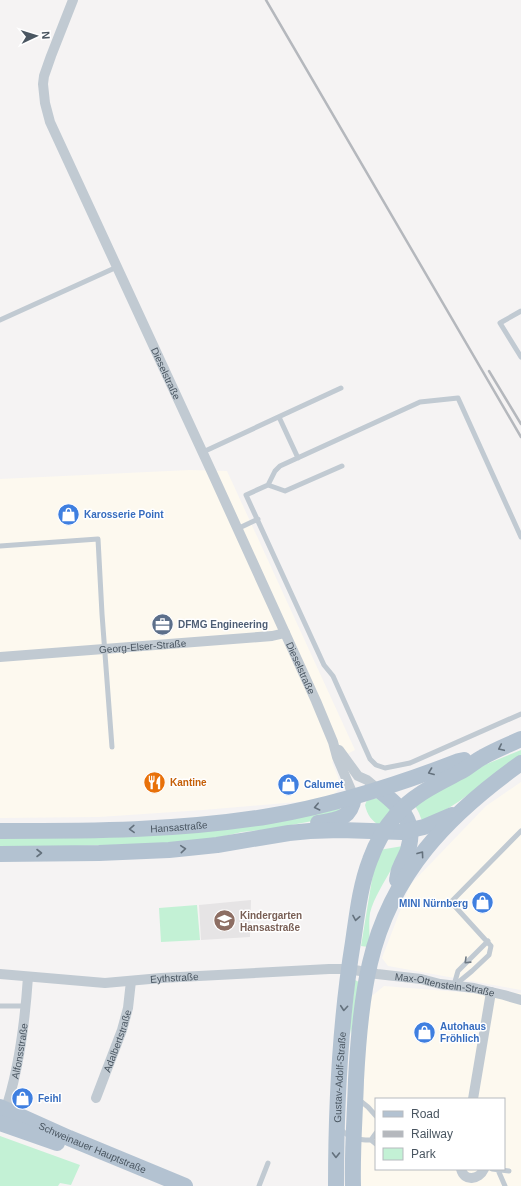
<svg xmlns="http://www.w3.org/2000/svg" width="521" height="1186" viewBox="0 0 521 1186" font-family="Helvetica,sans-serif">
  <rect width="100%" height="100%" fill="#f5f3f3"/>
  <path fill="#fdf9ef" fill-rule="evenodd" d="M190,470L227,471L355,750L332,762L338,777L339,783V789L334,794L320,800L203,810L99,817L0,818V479Z
    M521,782V990L388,966L382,958L410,885L486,806Z
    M384,986L484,994L521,993V1186H357L367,1000ZM376,1099H504V1169H376Z"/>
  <path fill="#e6e4e5" d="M251,900L250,937L201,940L199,905Z"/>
  <path fill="#c3f1d5" d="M521,750V757L458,802L444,811L422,821L419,813L414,804L477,768Z
    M378,798L393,809L380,826C372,821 367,815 365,805L367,800Z
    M338,806L342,814L323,819L270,829L242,832L229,835L214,839L188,843L0,848V836Z
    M403,846C399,853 396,861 392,868C384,883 374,897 370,913C368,925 371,936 368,947L361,946L374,867L379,850Z
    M197,905L200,940L161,942L159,908Z
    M355,980L359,982L351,1035L350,1026Z
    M0,1136L80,1165L71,1185L60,1183L58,1186H0Z"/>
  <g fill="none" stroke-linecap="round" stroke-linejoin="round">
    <path stroke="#c1cad2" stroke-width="5" d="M521,311L500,323L521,357
      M0,320L117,267
      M279,417L298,458
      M203,452L341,388
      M268,485L285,491L342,466
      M237,529L258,519
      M521,537L458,398L420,402L280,466L275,471L268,485L246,495L324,665L333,676L370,759L376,765L385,768L410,763L521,714
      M0,546L98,539L102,614L112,747
      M454,985L458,971L488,941
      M455,985L472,971L489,955L491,946L451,902L521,831
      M0,1006H26
      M358,1099L368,1107L376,1116
      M340,1128C349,1139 357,1140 371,1140L376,1133
      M371,1140L376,1144
      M492,1169L509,1171
      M498,1170L505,1186
      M259,1186L268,1163"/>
    <g stroke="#c1cad2" stroke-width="10">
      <path id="s1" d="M73,0L51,56L44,76L43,84L45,103L50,122L214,477L316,701L333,742L337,757L354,797"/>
      <path id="s2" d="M0,657L272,636L285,633"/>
      <path d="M339,750L358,776L367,780L379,790"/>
      <path id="s3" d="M0,974L105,983L161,978L329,969H349L377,974L421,979L440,984L474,988L504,995L521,1000"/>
      <path id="s4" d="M96,1098L122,1030L128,1008L131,981"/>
      <path d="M473,1099L491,992"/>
      <path id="s5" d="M4,1114C19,1072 25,1021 28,977"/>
      <path d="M461,1169C464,1182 479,1180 484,1169"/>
    </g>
    <g stroke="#b3c2d1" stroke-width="16">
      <path d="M379,790C400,807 417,820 408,850C406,856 402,862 400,868C398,871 398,876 397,880"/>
      <path d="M318,823C338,820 351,819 354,797"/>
      <path id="s6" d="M0,831C90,831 180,831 270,816C335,805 397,785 459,761L464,760"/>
      <path d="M0,854L99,853L169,850L217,845L289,833L310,831L340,830L402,832L424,827L452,815"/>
      <path id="s7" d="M0,1107L69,1138L185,1186"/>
      <path d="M0,1123L57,1143"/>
      <path id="s8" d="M336,1186C336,1105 340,1022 353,942C357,915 360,886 370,860C376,843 384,829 396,815C413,795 437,784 460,772C468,768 475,761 483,757C495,750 508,745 521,739"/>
      <path d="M353,1186C352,1151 355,1115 356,1080C358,1041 361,1001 370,963C391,873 448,815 521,763"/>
    </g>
    <path stroke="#b5b8bd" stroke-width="2.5" d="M266,0L521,437
      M489,371L521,424"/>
  </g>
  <defs><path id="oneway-chevron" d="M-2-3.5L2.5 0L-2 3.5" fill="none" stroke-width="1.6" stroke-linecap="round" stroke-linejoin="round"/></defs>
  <g stroke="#64717d">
    <use href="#oneway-chevron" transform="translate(501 748) rotate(155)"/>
    <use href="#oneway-chevron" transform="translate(431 772) rotate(159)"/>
    <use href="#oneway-chevron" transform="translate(317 807) rotate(167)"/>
    <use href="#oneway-chevron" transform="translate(132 829) rotate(178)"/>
    <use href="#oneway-chevron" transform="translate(183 849) rotate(-5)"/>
    <use href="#oneway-chevron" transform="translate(39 853)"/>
    <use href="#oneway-chevron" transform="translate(421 854) rotate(-54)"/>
    <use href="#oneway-chevron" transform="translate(356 918) rotate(100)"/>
    <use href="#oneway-chevron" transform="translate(344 1008) rotate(95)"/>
    <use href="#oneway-chevron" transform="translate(336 1155) rotate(91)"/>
  </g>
  <use stroke="#6e7983" href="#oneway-chevron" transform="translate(467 961) rotate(136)"/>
  <defs>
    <symbol id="shop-disc" viewBox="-11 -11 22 22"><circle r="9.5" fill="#3f7fe0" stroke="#fff"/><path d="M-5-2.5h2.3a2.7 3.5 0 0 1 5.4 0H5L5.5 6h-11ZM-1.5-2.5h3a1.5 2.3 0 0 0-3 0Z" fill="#fff"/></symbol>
    <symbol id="office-disc" viewBox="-11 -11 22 22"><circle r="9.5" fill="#5c6f8a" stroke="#fff"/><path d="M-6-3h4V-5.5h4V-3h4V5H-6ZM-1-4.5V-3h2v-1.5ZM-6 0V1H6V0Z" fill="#fff"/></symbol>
    <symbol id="restaurant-disc" viewBox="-11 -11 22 22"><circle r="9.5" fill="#e8710a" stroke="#fff"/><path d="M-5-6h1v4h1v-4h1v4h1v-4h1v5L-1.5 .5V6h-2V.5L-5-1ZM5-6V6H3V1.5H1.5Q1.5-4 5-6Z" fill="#fff"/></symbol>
    <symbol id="school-disc" viewBox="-11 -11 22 22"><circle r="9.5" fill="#8d6e63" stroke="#fff"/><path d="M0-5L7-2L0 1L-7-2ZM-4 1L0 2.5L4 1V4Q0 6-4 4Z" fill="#fff"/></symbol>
  </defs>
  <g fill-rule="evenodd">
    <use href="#shop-disc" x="56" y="502" width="25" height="25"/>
    <use href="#office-disc" x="150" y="612" width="25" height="25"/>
    <use href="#restaurant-disc" x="142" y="770" width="25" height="25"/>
    <use href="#shop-disc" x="276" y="772" width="25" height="25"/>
    <use href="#shop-disc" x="470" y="890" width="25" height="25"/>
    <use href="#school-disc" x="212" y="908" width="25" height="25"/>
    <use href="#shop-disc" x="412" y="1020" width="25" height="25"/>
    <use href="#shop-disc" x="10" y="1086" width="25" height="25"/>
  </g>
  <g text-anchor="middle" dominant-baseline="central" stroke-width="3" stroke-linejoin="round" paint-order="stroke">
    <g font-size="10" fill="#4a5661" stroke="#fff">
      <text stroke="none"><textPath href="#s1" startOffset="405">Dieselstraße</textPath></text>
      <text stroke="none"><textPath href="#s2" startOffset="143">Georg-Elser-Straße</textPath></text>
      <text stroke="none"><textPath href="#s1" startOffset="729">Dieselstraße</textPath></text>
      <text stroke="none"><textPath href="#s6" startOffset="179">Hansastraße</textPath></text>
      <text stroke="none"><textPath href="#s3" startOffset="175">Eythstraße</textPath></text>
      <text stroke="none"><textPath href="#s3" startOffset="447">Max-Ottenstein-Straße</textPath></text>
      <text stroke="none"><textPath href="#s4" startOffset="61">Adalbertstraße</textPath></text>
      <text stroke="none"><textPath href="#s5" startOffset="65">Alfonsstraße</textPath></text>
      <text stroke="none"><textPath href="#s8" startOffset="109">Gustav-Adolf-Straße</textPath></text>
      <text stroke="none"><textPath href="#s7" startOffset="101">Schweinauer Hauptstraße</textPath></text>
    </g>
    <g font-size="10" font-weight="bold" fill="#366cbe" stroke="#fff" text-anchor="start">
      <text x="84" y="514">Karosserie Point</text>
      <text x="304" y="784">Calumet</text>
      <text x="468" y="903" text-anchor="end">MINI Nürnberg</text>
      <text x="440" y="1026">Autohaus<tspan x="440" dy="12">Fröhlich</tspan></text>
      <text x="38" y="1098">Feihl</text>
    </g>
    <g font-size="10" font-weight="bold" fill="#4e5e75" stroke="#fff" text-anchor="start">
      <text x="178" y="624">DFMG Engineering</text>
    </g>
    <g font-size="10" font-weight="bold" fill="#c56008" stroke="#fff" text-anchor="start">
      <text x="170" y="782">Kantine</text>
    </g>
    <g font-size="10" font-weight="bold" fill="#785e54" stroke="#fff" text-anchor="start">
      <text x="240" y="915">Kindergarten<tspan x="240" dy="12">Hansastraße</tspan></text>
    </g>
  </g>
  <rect x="375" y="1098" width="130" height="72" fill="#ffffff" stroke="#b7bbc0"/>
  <rect x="383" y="1111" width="20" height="6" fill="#b3c2d1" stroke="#b7bbc0"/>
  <text x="411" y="1118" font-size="12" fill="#4a5661">Road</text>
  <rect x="383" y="1131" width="20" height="6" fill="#b5b8bd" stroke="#b7bbc0"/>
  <text x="411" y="1138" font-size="12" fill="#4a5661">Railway</text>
  <rect x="383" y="1148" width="20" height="12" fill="#c3f1d5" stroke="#b7bbc0"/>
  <text x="411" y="1158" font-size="12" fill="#4a5661">Park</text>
  <g transform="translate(36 36) rotate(86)" stroke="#ffffff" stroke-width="3" paint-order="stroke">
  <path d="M0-3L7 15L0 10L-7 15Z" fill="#4a5661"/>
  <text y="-6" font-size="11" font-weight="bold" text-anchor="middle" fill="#4a5661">N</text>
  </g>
</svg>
